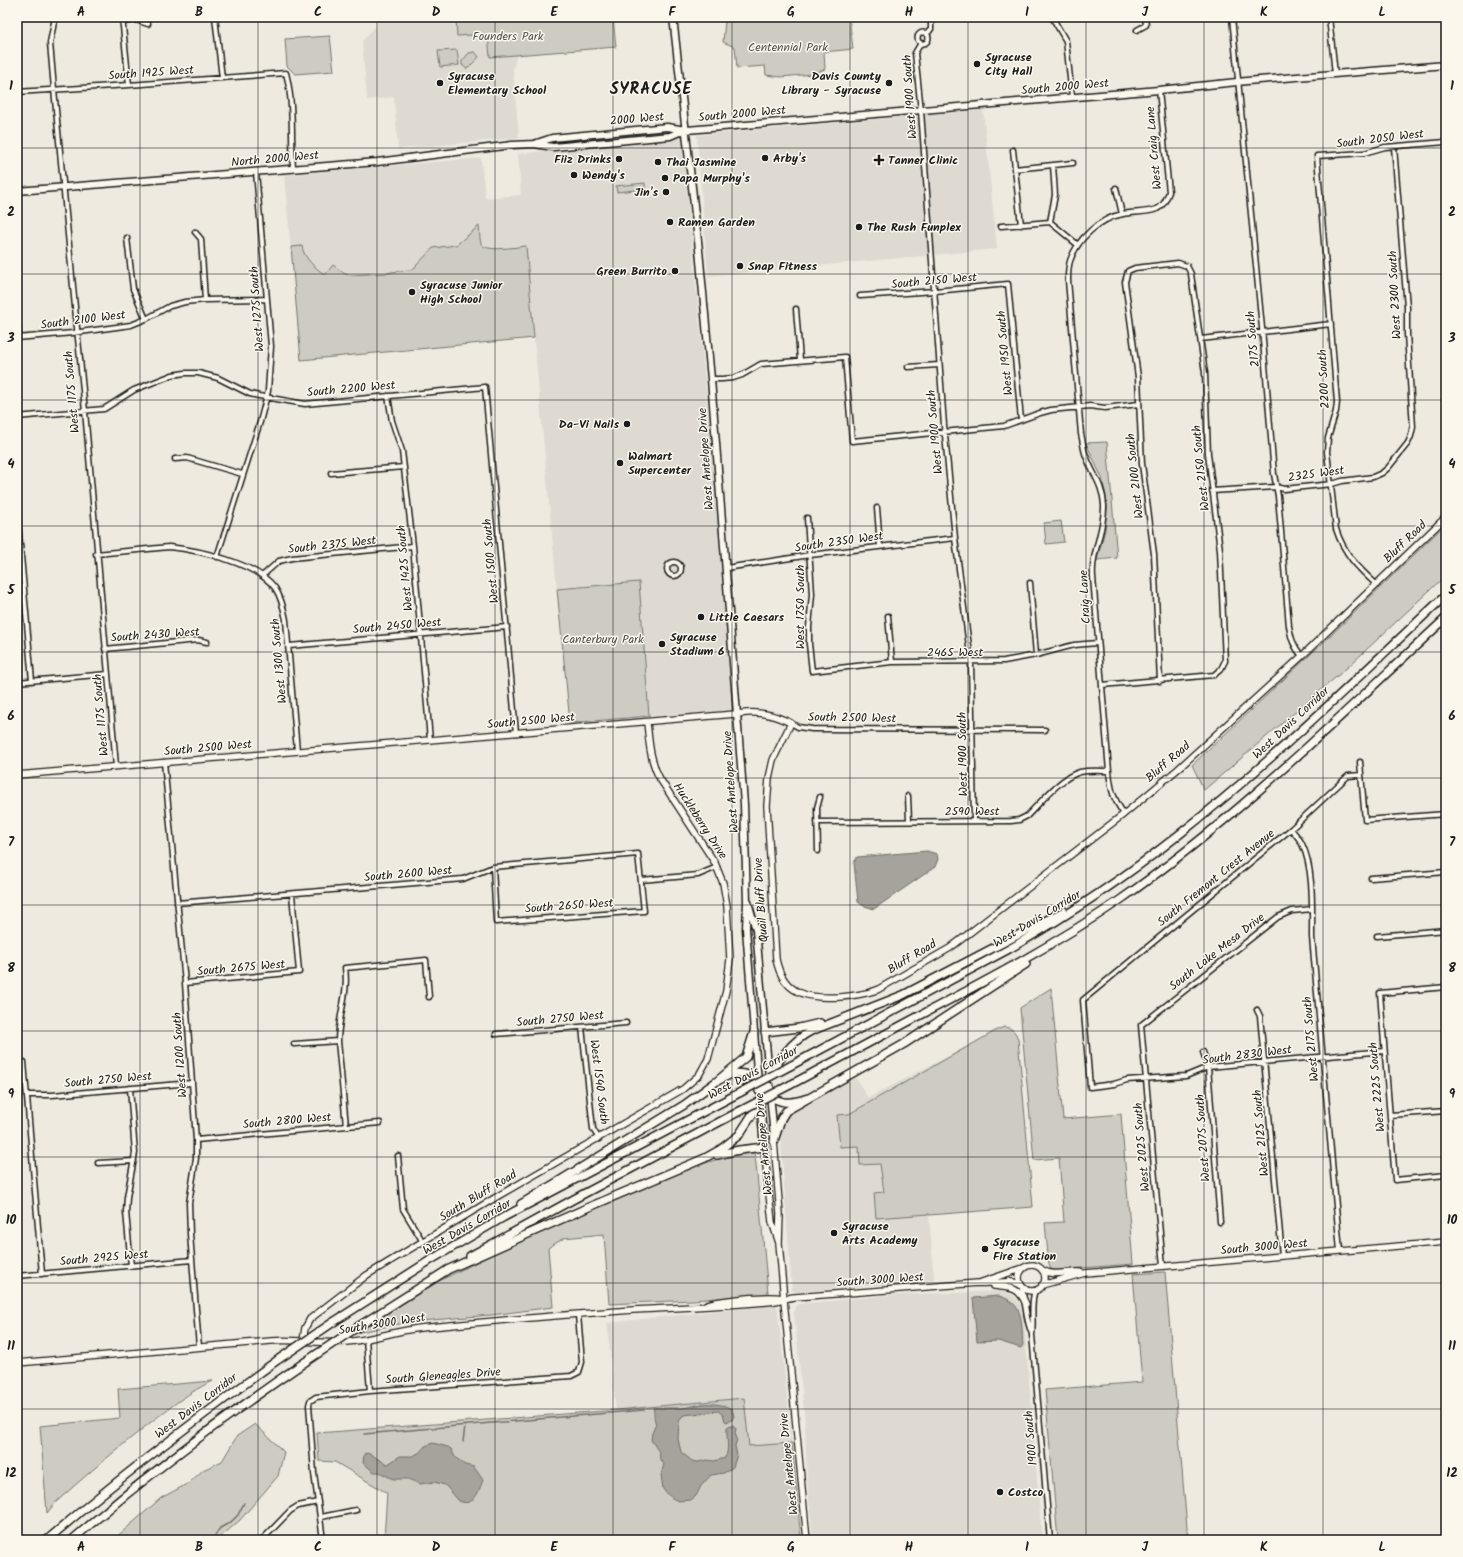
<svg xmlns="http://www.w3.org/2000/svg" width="1463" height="1557" viewBox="0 0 1463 1557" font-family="Kalam,sans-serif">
  <rect width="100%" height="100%" fill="#eeeadf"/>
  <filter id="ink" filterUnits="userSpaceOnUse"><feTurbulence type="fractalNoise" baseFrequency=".025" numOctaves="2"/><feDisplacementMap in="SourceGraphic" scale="8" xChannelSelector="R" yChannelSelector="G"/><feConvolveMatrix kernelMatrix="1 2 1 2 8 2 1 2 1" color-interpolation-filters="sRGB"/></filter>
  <g filter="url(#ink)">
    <path fill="#dedad1" d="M376,17H487L490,57L517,54L513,69L519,138L398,149L394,97L367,100L362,41L376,26Z
      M983,110L997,249L708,276L697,135Z
      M682,136L736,710L649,716L639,582L557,589L534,338L301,360L284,175L481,158L485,198L521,195L518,154Z
      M1004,1027L1011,1028L1016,1033L1018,1039L1033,1207L929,1215L934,1280L795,1292L792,1290L780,1131V1127L787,1114L856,1078L868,1098Z
      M1002,1291L1013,1295L1020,1303L1024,1319L1042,1540H813L807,1479L805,1422L794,1312L795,1307L799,1304L889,1295Z
      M777,1304L792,1443L749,1447L744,1398L616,1410L607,1323Z"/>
    <path fill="#ceccc2" stroke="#75746f" d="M456,17H613L616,47L490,57L488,34L457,36Z
      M757,17H849L853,49L824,52L825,69L813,74L781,77L766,75L765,66L737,68L735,47L723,42L725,21Z
      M330,36L334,71L295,74L287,66L285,39Z
      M457,50L459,65L440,67L438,51Z
      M475,52L479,57L467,69L462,65V61L469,53Z
      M645,183V189L617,192L616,186Z
      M479,226C480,232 479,241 482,245C488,252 517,247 526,246L534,338L301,360L291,247L302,246C304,259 315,267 325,275L333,265L345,274L350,275L389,273L391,272L409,270L413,269L433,248L456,245Z
      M1107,442L1117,558L1097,560L1105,530L1107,508L1106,496L1102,478L1086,443Z
      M1061,521L1064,542L1046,544L1044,523Z
      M1446,524V575L1349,666L1204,790L1192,765L1327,639Z
      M639,582L649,716L570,723L557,589Z
      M1051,988L1063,1119L1121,1114L1133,1264L1055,1270L1051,1269L1049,1265L1045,1223L1064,1222L1059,1158L1034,1160L1020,1008Z
      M1004,1027C1012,1028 1015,1031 1018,1039L1033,1207L929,1215V1214L876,1218L874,1193L884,1192L880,1164L860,1165L859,1146L840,1147L837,1115L849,1114L997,1030Z
      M752,1151L754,1152L756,1164L768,1293L766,1294L693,1300L609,1304L604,1234L564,1238L548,1248L553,1307L491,1315L409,1322L356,1333L439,1281L517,1242L687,1169L731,1155Z
      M1165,1272L1188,1540H1058L1045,1390L1142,1382L1133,1274Z
      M213,1381C190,1391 171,1407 151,1422C118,1448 86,1475 55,1503L47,1513L40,1426L120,1418L118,1389Z
      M744,1398L749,1446L792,1443L801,1540H384L387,1493L335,1462L319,1461L317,1433L616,1410Z
      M255,1424L284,1452L278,1476L240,1520L217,1540H113L161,1498L189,1483L203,1470L222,1461L237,1436Z"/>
    <path fill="#a6a39d" stroke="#6f6d69" d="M927,851L937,854L938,859L935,867L874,909L862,905L858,902L854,863L857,857Z
      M999,1296C1025,1303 1021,1323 1023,1345L1021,1348L998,1341L977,1342L973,1298Z
      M702,1404C712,1403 722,1404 732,1409L734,1416L732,1420L726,1422L725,1421L723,1415L718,1411L684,1415L680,1419L679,1423L678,1439L681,1452L692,1461L698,1462L707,1460L714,1461L725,1458C730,1449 726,1438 727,1428L733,1425L736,1429L735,1433L737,1439L735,1446L737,1455L733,1467L724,1473L711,1475L701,1486L696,1496L691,1500L678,1501L672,1498L665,1492L663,1489L661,1475L664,1464L660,1460L659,1452L651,1440L652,1433L656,1424C653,1418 655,1413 653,1408H683Z
      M433,1443L448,1447L451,1449L455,1457L465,1465L474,1467L483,1480C479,1491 474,1508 459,1501L445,1485L434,1482L420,1484L408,1479H393L379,1472H374L363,1463L364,1454L367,1453C375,1455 380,1462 388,1464L400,1456H412L419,1453L425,1446Z"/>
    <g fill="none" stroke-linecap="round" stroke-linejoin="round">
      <path stroke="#6f6d69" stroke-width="1.5" d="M364,1434L644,1410
        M463,1442L465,1426
        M212,1540L220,1528L231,1522L238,1515L244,1503"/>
      <defs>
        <path id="street" d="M55,17L50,43L54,89L85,411L116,766
          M122,17L129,85
          M215,17L222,78
          M1052,17L1066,41L1072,97
          M1232,17L1262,328L1274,474L1278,496L1289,626C1291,638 1293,646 1302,656
          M1329,17L1335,74
          M122,22L136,20L148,24
          M1137,30L1146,25L1145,17
          M917.5 38a5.5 5.5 0 1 1 11 0a5.5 5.5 0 1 1-11 0Z
          M927,34L931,29V17
          M921,43L915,53L921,111L944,425L955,538L971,662L974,821
          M17,92L129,85L286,73C294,104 291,137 293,168
          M1013,150L1021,225
          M1014,169L1073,163
          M1116,188L1122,214
          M1050,222L1055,195L1053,165
          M1050,222L1078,245
          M1001,226L1050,222
          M195,232L201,239L205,300
          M127,238L133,289L146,319
          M860,296L935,291L1008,284L1021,420
          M796,309L800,360
          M17,313L19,337
          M17,338L73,333L131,325L146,319L170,306L185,302L205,300L267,299
          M1201,339L1331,324
          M908,367L939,365
          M711,379H722L733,378L742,375L761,364L845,357L852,441L1004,426L1040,413L1051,410L1090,406L1105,408L1139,404
          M388,396L392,421L402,451L413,546L430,740
          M17,417L104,409L134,390L172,375L185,373H198L218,378L250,394L259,396L305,404L485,387L516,733
          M175,459L187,458L242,474
          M331,473L404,467
          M1212,491L1276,487L1284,489L1332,484L1342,481L1373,477L1382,473L1388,468L1408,443L1411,436L1413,427L1407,334V307L1394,147
          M877,508L880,546
          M17,510L32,681
          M807,518L812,594L809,627V644L812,671L892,662L1004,661L1036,655L1074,645L1097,643
          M96,554L169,547C198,550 257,563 275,588C281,597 284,609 286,620L297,751
          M217,557L260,422L268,391L271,346L256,172
          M667 569a7 7 0 1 1 14 0a7 7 0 1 1-14 0Z
          M726,568L810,555L955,538
          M262,576L279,561L292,558L413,546
          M1030,583L1036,655
          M1377,585C1358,568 1344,554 1336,529L1327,452L1328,438L1336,411L1337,402L1317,156L1364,153L1385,147L1446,142
          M888,616L892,662
          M289,646L507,627
          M105,649L198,640L207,642
          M17,682L108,674
          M1102,685L1214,675L1221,669L1225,661L1220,550L1208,454L1205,373L1191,274L1187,266L1178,263L1135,268L1128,271L1125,282L1138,377L1142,464L1154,554L1160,681
          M791,723L798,727L812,729L1045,730
          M164,762L185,983L196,1140V1158L189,1203L190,1234L199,1347
          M1360,762L1365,820L1446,814
          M1361,775L1348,776L1291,829L1083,1000L1090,1087L1114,1084L1127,1080L1186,1076L1208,1067L1384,1051
          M908,796L909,821
          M1124,814C1113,798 1111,791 1109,771L1093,577C1091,552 1105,530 1104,505C1103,485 1092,473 1086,456C1083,449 1083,441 1081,434L1068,280C1068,274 1068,267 1070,261C1077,239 1100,218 1123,214C1134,212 1146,213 1157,209C1164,206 1166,199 1169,192L1159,90
          M817,822L1011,821L1019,820L1027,816C1041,802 1061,777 1080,772C1089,770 1100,771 1109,771
          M1291,829C1295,834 1300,839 1302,844C1314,868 1312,910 1312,937L1340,1251
          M818,851L817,808L820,797
          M1371,878L1446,872
          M641,880L698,875L717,867
          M177,903L463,879L493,867L638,854L644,911L496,922L493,867
          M1377,936L1446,930
          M185,983L299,972L292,894
          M1446,987L1380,993L1395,1180L1446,1175
          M1257,1010L1260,1016L1282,1256
          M582,1027L593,1129L599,1139
          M496,1034L626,1023
          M294,1044L338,1041
          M1203,1052L1208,1067L1220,1222
          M24,1062L42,1274
          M130,1088L135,1153L127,1197L126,1212L131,1266
          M27,1095H52L191,1083
          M1390,1115L1446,1111
          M346,1126L338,1041C338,1016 349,993 345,968L426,960L429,997
          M196,1140L380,1123
          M398,1156L403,1209L423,1242
          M98,1163L134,1161
          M1163,1266L1141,1025L1278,917L1292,911L1312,909
          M17,1276L192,1260
          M1021,1285C1026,1301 1025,1319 1032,1334
          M1035,1290C1030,1304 1034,1320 1032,1335L1050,1540
          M366,1339L370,1391
          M321,1517L356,1510
          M262,1540L290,1511L298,1506L318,1502
          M323,1540L314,1473L309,1405L310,1401L316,1397L370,1391L571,1376L579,1372L582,1362L578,1315"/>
        <path id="secondary" d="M17,775L747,713C764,712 776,716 791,723L773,760L769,778L767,806L776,959C783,995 809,999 840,997C853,996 865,994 877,990L950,948L1124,814L1178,769L1302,656L1446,517
          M774,1141L780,1214L779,1243L785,1311L807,1540
          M764,1147L772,1222L779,1243
          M1019 1278a13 13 0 1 1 26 0a13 13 0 1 1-26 0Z
          M1042,1270C1054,1277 1067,1271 1080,1272
          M979,1283L1023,1268
          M1042,1285L1085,1273L1446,1242
          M994,1286C1011,1288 1018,1286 1026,1304
          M705,1305C718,1300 768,1295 782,1298
          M303,1341L305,1328L310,1319L367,1275L498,1196L683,1089L699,1075L708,1059L726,991L730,959L727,906L723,883L715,863L660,779C650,761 649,742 647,722
          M17,1363L271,1341C296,1339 321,1344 346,1342C371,1340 395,1331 420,1328C491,1321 562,1315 633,1310C678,1308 721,1306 766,1302C776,1302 785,1298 795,1297L978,1283C993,1285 1009,1278 1021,1285"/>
        <path id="primary" d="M673,17L699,250L711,379L744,804L747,901L746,929L758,1083
          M534,144L552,138L667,127L686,130L699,129L1159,90L1247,81L1446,65
          M17,191L377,162L512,145L534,144L553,147L670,136L684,130
          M748,902L756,930L769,1077
          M770,1094L774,1137
          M760,1101L764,1147"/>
        <path id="highway" d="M765,1032L799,1028L820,1023
          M790,1066L1009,949C1069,915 1127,876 1181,833C1274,760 1359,676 1446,595
          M790,1085C833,1062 876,1039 919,1016C988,980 1056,944 1120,900C1238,818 1341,715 1446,618
          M808,1098C784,1106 780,1102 759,1091C774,1069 786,1044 811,1031L903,995L1064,911
          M774,1141L781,1119L786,1111L904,1044L1026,964
          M717,1155L739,1150L764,1147
          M521,1204L684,1105L717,1081L746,1057L754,1032
          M470,1256L574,1199L740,1111
          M447,1270L589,1207L705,1158L721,1149L739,1135L770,1087C758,1079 743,1069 729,1075C725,1077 721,1079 717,1081
          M332,1323L429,1261L504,1217L741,1092
          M359,1326L449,1269
          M47,1540C121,1476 199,1417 279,1359
          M72,1540C146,1476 224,1417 305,1362"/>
      </defs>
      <use href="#street" stroke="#1c1c1c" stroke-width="7"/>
      <use href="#secondary" stroke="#1c1c1c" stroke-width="8"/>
      <use href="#primary" stroke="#1c1c1c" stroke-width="9"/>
      <use href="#highway" stroke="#1c1c1c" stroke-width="10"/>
      <use href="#street" stroke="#fbf7ec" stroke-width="4"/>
      <use href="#secondary" stroke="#fbf7ec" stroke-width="5.5"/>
      <use href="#primary" stroke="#fbf7ec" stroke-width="6"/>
      <use href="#highway" stroke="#fbf7ec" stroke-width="7"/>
      <defs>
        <path id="highway-bridge" d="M741,1092L790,1066
          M740,1111L790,1085
          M279,1359L332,1323
          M305,1362L359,1326"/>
      </defs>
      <use href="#highway-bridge" stroke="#1c1c1c" stroke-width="10" stroke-linecap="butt"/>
      <use href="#highway-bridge" stroke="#fbf7ec" stroke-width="7"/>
    </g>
  </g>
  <path fill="none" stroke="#1c1c1c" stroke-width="1" stroke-opacity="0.55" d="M140,17V1540M258,17V1540M377,17V1540M495,17V1540M613,17V1540M732,17V1540M850,17V1540M968,17V1540M1086,17V1540M1204,17V1540M1323,17V1540M17,148H1446M17,274H1446M17,400H1446M17,526H1446M17,652H1446M17,778H1446M17,905H1446M17,1031H1446M17,1157H1446M17,1283H1446M17,1409H1446"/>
  <g fill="#1c1c1c" stroke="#fbf7ec" stroke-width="1.5">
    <circle cx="977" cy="64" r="4"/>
    <circle cx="440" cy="83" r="4"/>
    <circle cx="889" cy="83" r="4"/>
    <circle cx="765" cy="158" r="4"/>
    <circle cx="619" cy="159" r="4"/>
    <path d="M877 154h4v4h4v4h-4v4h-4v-4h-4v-4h4z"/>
    <circle cx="658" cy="162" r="4"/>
    <circle cx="574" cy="175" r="4"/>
    <circle cx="665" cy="178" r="4"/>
    <circle cx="666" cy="192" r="4"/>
    <circle cx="670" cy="222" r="4"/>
    <circle cx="859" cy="227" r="4"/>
    <circle cx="740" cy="266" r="4"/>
    <circle cx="675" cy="271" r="4"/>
    <circle cx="412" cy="292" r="4"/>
    <circle cx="627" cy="424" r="4"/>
    <circle cx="620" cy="463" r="4"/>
    <circle cx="701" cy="617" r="4"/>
    <circle cx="662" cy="644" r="4"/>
    <circle cx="834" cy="1233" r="4"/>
    <circle cx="985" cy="1249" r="4"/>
    <circle cx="1000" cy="1492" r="4"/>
  </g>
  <g text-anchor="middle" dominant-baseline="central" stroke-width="3" stroke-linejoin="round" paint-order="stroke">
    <g font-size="12" fill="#51514e" stroke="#fbf7ec">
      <text x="508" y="36">Founders Park</text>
      <text x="788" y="47">Centennial Park</text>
      <text x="603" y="639">Canterbury Park</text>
    </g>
    <g font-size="12" font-weight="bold" fill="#1c1c1c" stroke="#fbf7ec" text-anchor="start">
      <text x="985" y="57">Syracuse<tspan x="985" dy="14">City Hall</tspan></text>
      <text x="448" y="76">Syracuse<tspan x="448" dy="14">Elementary School</tspan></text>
      <text x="881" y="76" text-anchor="end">Davis County<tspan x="881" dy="14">Library - Syracuse</tspan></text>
      <text x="773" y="158">Arby's</text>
      <text x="611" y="159" text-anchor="end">Fiiz Drinks</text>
      <text x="888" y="160">Tanner Clinic</text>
      <text x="666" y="162">Thai Jasmine</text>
      <text x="582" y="175">Wendy's</text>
      <text x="673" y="178">Papa Murphy's</text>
      <text x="658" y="192" text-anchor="end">Jin's</text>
      <text x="678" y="222">Ramen Garden</text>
      <text x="867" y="227">The Rush Funplex</text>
      <text x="748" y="266">Snap Fitness</text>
      <text x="667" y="271" text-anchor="end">Green Burrito</text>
      <text x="420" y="285">Syracuse Junior<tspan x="420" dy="14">High School</tspan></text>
      <text x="619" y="424" text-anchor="end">Da-Vi Nails</text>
      <text x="628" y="456">Walmart<tspan x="628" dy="14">Supercenter</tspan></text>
      <text x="709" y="617">Little Caesars</text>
      <text x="670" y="637">Syracuse<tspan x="670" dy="14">Stadium 6</tspan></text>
      <text x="842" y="1226">Syracuse<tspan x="842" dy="14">Arts Academy</tspan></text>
      <text x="993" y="1242">Syracuse<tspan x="993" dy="14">Fire Station</tspan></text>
      <text x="1008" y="1492">Costco</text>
    </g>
    <g font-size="12" fill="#1c1c1c" stroke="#fbf7ec">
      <text transform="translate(151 73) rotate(-4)">South 1925 West</text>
      <text transform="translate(1065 87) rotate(-5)">South 2000 West</text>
      <text transform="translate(910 97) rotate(-94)">West 1900 South</text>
      <text transform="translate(742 114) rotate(-5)">South 2000 West</text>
      <text transform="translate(637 119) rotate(-5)">2000 West</text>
      <text transform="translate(1380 139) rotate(-7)">South 2050 West</text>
      <text transform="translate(1154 148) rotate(-95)">West Craig Lane</text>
      <text transform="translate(275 159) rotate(-5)">North 2000 West</text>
      <text transform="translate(934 281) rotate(-5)">South 2150 West</text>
      <text transform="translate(1395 295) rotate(-93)">West 2300 South</text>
      <text transform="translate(257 309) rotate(-94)">West 1275 South</text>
      <text transform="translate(83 320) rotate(-7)">South 2100 West</text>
      <text transform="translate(1253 339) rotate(-95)">2175 South</text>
      <text transform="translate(1005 353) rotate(-95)">West 1950 South</text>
      <text transform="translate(1324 379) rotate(-93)">2200 South</text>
      <text transform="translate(351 389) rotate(-5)">South 2200 West</text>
      <text transform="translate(72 392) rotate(-95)">West 1175 South</text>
      <text transform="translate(935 432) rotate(-95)">West 1900 South</text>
      <text transform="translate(706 459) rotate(-94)">West Antelope Drive</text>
      <text transform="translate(1201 468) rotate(-96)">West 2150 South</text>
      <text transform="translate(1316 474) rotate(-8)">2325 West</text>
      <text transform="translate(1135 476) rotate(-96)">West 2100 South</text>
      <text transform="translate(839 542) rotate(-8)">South 2350 West</text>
      <text transform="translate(1405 542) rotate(-44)">Bluff Road</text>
      <text transform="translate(332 545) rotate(-6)">South 2375 West</text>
      <text transform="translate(491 561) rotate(-95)">West 1500 South</text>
      <text transform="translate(405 568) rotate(-95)">West 1425 South</text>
      <text transform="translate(1085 597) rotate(-93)">Craig Lane</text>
      <text transform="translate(800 607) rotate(-90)">West 1750 South</text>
      <text transform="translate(397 626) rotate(-5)">South 2450 West</text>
      <text transform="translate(155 635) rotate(-4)">South 2430 West</text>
      <text x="955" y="652">2465 West</text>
      <text transform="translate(279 661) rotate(-95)">West 1300 South</text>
      <text transform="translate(101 715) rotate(-95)">West 1175 South</text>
      <text transform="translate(852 718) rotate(1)">South 2500 West</text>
      <text transform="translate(531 721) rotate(-5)">South 2500 West</text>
      <text transform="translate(1291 723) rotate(-43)">West Davis Corridor</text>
      <text transform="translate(208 748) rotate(-5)">South 2500 West</text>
      <text transform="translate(963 754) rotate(-91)">West 1900 South</text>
      <text transform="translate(1168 762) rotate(-41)">Bluff Road</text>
      <text transform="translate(731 782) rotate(-94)">West Antelope Drive</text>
      <text x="972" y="811">2590 West</text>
      <text transform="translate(700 821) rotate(57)">Huckleberry Drive</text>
      <text transform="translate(408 874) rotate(-5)">South 2600 West</text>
      <text transform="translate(1216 878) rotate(-39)">South Fremont Crest Avenue</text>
      <text transform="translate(761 900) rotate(-94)">Quail Bluff Drive</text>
      <text transform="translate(569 906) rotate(-4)">South 2650 West</text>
      <text transform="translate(1037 919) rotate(-31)">West Davis Corridor</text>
      <text transform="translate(1217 952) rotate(-38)">South Lake Mesa Drive</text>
      <text transform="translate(912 957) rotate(-31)">Bluff Road</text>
      <text transform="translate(241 968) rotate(-5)">South 2675 West</text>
      <text transform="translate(560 1019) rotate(-5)">South 2750 West</text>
      <text transform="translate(1311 1039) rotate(-95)">West 2175 South</text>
      <text transform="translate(180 1055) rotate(-94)">West 1200 South</text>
      <text transform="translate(1247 1055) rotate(-7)">South 2830 West</text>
      <text transform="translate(753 1073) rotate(-28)">West Davis Corridor</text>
      <text transform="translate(108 1080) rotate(-5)">South 2750 West</text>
      <text transform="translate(599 1082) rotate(83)">West 1540 South</text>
      <text transform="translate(1377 1087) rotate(-95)">West 2225 South</text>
      <text transform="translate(287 1121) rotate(-5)">South 2800 West</text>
      <text transform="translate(1261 1133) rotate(-95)">West 2125 South</text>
      <text transform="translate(1203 1138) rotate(-94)">West 2075 South</text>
      <text transform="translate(764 1144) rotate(-95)">West Antelope Drive</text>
      <text transform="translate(1142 1147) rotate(-95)">West 2025 South</text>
      <text transform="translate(478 1196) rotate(-31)">South Bluff Road</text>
      <text transform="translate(467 1227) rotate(-30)">West Davis Corridor</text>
      <text transform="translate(1264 1247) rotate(-5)">South 3000 West</text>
      <text transform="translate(104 1258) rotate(-5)">South 2925 West</text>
      <text transform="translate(880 1280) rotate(-4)">South 3000 West</text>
      <text transform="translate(382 1324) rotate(-9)">South 3000 West</text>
      <text transform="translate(443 1376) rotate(-4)">South Gleneagles Drive</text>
      <text transform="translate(196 1406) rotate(-37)">West Davis Corridor</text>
      <text transform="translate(1031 1438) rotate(-95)">1900 South</text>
      <text transform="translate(789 1464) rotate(-96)">West Antelope Drive</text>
    </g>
    <g font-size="16" font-weight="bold" letter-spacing="1" fill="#1c1c1c" stroke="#fbf7ec">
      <text x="651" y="89">SYRACUSE</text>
    </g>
  </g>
  <rect width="1463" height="1557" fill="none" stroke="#fbf7ec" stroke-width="44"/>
  <rect x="22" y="22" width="1419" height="1513" fill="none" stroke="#1c1c1c" stroke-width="1.5"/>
  <g font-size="13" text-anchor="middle" font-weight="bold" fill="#1c1c1c">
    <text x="81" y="16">A</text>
    <text x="199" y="16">B</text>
    <text x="318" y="16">C</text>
    <text x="436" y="16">D</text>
    <text x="554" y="16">E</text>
    <text x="672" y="16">F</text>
    <text x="791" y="16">G</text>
    <text x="909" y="16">H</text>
    <text x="1027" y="16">I</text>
    <text x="1145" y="16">J</text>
    <text x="1264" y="16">K</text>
    <text x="1382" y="16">L</text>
    <text x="11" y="90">1</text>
    <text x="1452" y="90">1</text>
    <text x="11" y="216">2</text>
    <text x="1452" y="216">2</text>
    <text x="11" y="342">3</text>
    <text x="1452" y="342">3</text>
    <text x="11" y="468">4</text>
    <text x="1452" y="468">4</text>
    <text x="11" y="594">5</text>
    <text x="1452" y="594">5</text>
    <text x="11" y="720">6</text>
    <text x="1452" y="720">6</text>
    <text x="11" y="846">7</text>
    <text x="1452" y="846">7</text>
    <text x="11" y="972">8</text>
    <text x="1452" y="972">8</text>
    <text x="11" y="1098">9</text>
    <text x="1452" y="1098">9</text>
    <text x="11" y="1224">10</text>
    <text x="1452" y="1224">10</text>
    <text x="11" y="1350">11</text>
    <text x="1452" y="1350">11</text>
    <text x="11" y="1477">12</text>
    <text x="1452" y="1477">12</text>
    <text x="81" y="1551">A</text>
    <text x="199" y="1551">B</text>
    <text x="318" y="1551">C</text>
    <text x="436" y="1551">D</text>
    <text x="554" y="1551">E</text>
    <text x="672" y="1551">F</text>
    <text x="791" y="1551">G</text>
    <text x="909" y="1551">H</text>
    <text x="1027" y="1551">I</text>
    <text x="1145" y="1551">J</text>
    <text x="1264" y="1551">K</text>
    <text x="1382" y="1551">L</text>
  </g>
</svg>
